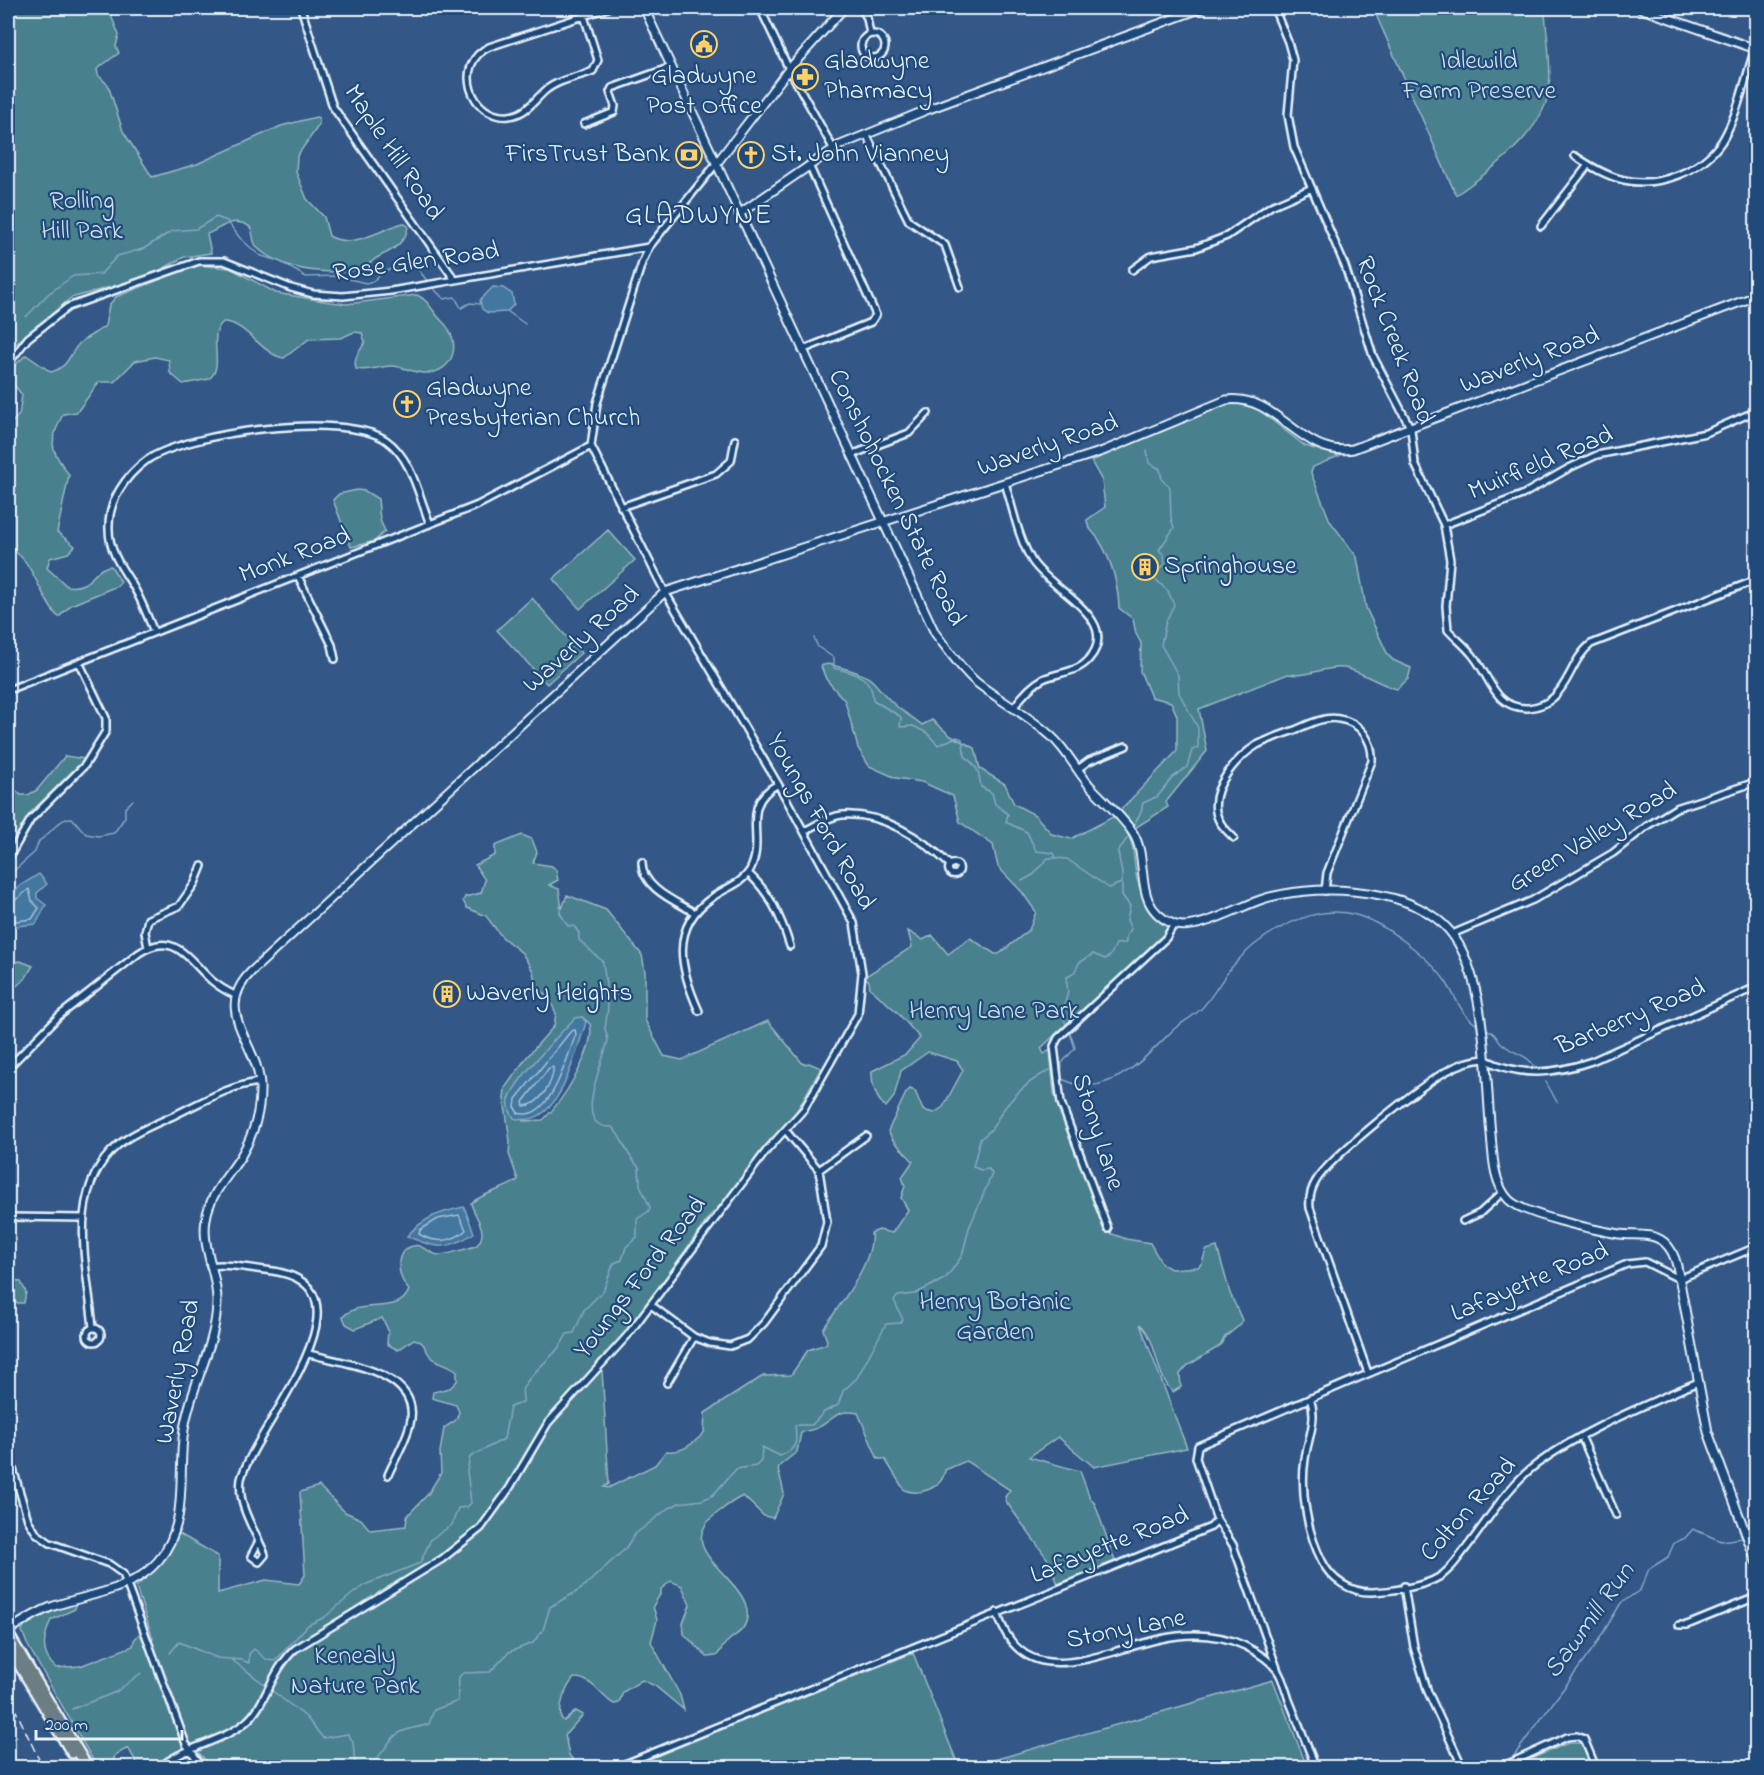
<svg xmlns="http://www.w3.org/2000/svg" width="1764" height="1775" viewBox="0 0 1764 1775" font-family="'Indie Flower',sans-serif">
  <rect width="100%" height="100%" fill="#335787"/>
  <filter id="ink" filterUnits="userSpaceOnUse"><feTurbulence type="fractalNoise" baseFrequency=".0167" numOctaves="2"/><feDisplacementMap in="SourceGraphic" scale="12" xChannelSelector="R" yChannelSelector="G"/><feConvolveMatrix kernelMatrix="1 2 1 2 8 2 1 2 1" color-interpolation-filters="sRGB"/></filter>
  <g filter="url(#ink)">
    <path fill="#4a808e" stroke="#99b8c3" stroke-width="1.5" fill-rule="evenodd" d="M8,8H108L119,35L116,46L119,53L97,69L98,75L108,85L123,131L152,177L197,164L281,126L316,117L319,118V125L297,156L296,172L307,199L324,217L329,236C353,250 381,229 403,223L408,226C407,240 394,250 382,255C375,258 370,264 363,267C345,276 302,271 285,264C276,260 259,253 255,244C251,236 255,228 245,224C228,218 221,229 207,234L211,253L184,257L150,276L71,298L14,345L8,340Z
      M1373,8H1548L1545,13C1547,38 1552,66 1549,91C1542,134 1489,172 1456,195Z
      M196,265L230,268L276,293L330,302L347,304L417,295C429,300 433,313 442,321C463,341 455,374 424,373C413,373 403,366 392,366C378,366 370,372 356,369C353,356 360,352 365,342L362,333L354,332L341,338L309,339L284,358C262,355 245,321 223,322C206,337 226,366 209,379L183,384L170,373L169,360L155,357L135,361L114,382H99L77,412L63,414C48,446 50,447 69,475L57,532L75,546L68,553L50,558L47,568L67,586C92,590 93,567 111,566L121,582L117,586L71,605L59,617C50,613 35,574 26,563C22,556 14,551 8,546V426L19,415L22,395L9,378L11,369L26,355L51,372C71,366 69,352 81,342C89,336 97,332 105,326L109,305L116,297Z
      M1230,403L1254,406L1305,446L1339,456L1313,467L1311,473L1330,521L1357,557L1366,608L1388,655L1393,660L1411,668L1408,679L1397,689C1380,685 1359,670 1344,668C1324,666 1306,678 1288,674L1199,709L1207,751L1166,802L1168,807L1127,833C1136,848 1133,863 1137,879C1142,898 1155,916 1171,928L1041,1048L1044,1054L1050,1050L1054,1093L1107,1232L1126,1239L1150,1243L1162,1264L1171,1269L1198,1267L1202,1263L1206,1250L1217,1247L1230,1293L1242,1320L1240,1325L1225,1337L1220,1346L1187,1366L1180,1374L1181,1387L1173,1392C1154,1374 1159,1342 1140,1324L1187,1448L1094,1467L1058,1437L1029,1457L1080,1471L1090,1498L1095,1504L1115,1561L1058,1584L1049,1561L1007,1503L1005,1497L1010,1490L966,1461L945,1470C943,1488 920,1496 904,1490L885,1459H878L858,1413C837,1409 836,1417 821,1426C815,1430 808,1430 801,1433L797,1452C769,1474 779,1462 784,1494L773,1518L764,1516L743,1496C732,1501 725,1507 716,1514C668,1552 753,1579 747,1618C744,1633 736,1633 727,1642C722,1646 721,1652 716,1656L707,1657L684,1634L683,1623L690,1605L682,1586L671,1581L661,1589V1593L653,1606L657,1620L651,1642L680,1695L684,1710L655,1686L642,1680L623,1692L619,1703L614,1704C601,1697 592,1677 574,1678C565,1689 559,1704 561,1718L564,1721L576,1711L583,1715L565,1735L569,1755L579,1767L213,1768L198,1752L176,1753L158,1767L140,1768L128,1748L115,1755L112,1767H97L27,1644L22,1631L26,1624L70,1603L77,1602L75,1609L51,1620C43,1638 40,1654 56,1668L80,1666L133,1646L134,1640L139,1634L143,1635L147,1641L153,1639L136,1587L163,1561L178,1533L218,1556V1593L266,1580L299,1584L305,1575L300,1492L319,1486L345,1512L361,1519L370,1530L406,1526L407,1516L428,1494L441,1473L440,1452L444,1428L456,1420L459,1412L456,1405L432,1398L433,1392L450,1388L457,1381V1371C450,1365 442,1364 434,1359C424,1354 428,1342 414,1339L398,1350L387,1344L388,1330L382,1318L355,1329L346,1324L343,1317C360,1297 399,1317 409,1290C398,1279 392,1251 413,1246C422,1243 430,1255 439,1255C445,1255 471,1248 477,1245C490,1231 474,1217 471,1203C487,1191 504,1190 518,1180L509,1154L510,1141L504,1099L505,1088L526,1058L554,1026L556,1013L550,1001L535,983L533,971L522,953L502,937L486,916L467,908L463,901L465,897L481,893L485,880L475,865L495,855V846L522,835L532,839L537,852L533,863L552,866L556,870L558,880L549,885L559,889L562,909L567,895L606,910L642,955L645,972V1020L664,1056L682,1060L768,1021L803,1064L809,1063L821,1068L792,1119L761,1153L732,1193L710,1216L618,1344L594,1368L602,1370L609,1484L604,1487L608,1488L655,1465L666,1451C682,1453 693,1444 704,1433L705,1413L763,1376L791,1375L808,1350L826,1344L827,1341L823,1329C839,1306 875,1261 871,1233L879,1230L892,1233L908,1210L901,1198L905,1186L902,1177L913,1161L893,1140L888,1131L906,1093L910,1089L915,1091L923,1110L934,1113L943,1107L963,1070L957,1061L928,1052L901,1071L894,1097L886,1107C876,1100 871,1083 872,1071L906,1054L920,1038L897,1012L870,988L869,981L864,977L912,947L908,931L923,940L932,935L948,954L970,938L995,954H999L1029,930L1036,912L1022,892L998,867L993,845L960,822L953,796L922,782L896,778L869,766L858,748L845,701L826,679L821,666C829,662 834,666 843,668C880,678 870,683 895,705C904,713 914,718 922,725L932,720L951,736L975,748L980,769L1005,784L1014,804L1035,815L1052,834L1071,839L1115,816L1177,751V716L1171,702L1151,697L1140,671L1141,643L1136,634L1133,619L1119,608C1118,584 1112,561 1099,540C1095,533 1087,529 1087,520L1105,507L1102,481L1091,461ZM582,1017L590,1024C596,1051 561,1103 543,1120L523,1121L509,1098L558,1037Z
      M357,490L365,491L378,499L380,520L385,531L375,541L351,547L333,500L339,494Z
      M608,530L635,560L580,609L553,579Z
      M532,598L581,653L547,684L497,630Z
      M65,756L85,759L31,812L8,848V783L21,795H28L37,790Z
      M20,961L33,966L25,979L8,993V963Z
      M8,1265L10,1278L21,1282L26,1292L24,1303H15L8,1297Z
      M913,1653L959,1767H627Z
      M1273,1680L1307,1767H969Z
      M1568,1743H1581L1592,1767H1512Z"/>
    <path fill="#4377a0" stroke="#85a8c3" stroke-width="1.5" d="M493,287L503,288L512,294L514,304L507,312L488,313L482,309L480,300Z
      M39,874L47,884L37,893V898L46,905L36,924L8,927V898L21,885Z
      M582,1017L586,1022L584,1029C573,1059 558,1131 514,1118C510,1112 508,1108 509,1100C513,1082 560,1034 575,1018Z
      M464,1207L474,1233C447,1251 436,1249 407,1236C424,1217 441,1212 464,1207Z"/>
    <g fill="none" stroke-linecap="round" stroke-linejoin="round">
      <path stroke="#a6c0d5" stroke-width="1.5" d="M8,903L13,902L29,889L32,901L39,908L32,919L8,922
        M571,1031L575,1030L576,1034C567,1056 551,1123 518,1113L515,1108L516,1099Z
        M553,1067C554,1081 540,1106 524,1106L523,1102L549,1068Z
        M459,1215L466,1230C453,1242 435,1244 419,1234L420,1230L438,1219Z"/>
      <path stroke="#85a8c3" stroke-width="1.5" d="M431,286L444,299L455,297L461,308L470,303L480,304
        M507,311L525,324
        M26,317L48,294L73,276L101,274L117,256L143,249L172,231L196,229L216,217L227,221L240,238L259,255L281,262L306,277L336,276L366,283L373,281L384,271L407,265L418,269L428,282
        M1146,569L1150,568L1155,572
        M814,638L818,647L834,658V668C854,673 873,676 873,700L901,717L900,727L913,726L927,733L938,745L957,737L962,739L965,756C978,769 978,767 981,787L992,793L995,804L1008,814L1006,822L1027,832L1036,851L1054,853L1056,858L1067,859L1109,888L1121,883
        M1134,825L1141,812L1143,803L1158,796L1173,777L1187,767L1192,750L1198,748V728L1179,693L1178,675L1161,645L1166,621L1174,605L1168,591L1153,577L1165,564L1164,555L1159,550L1174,528L1171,518L1170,487L1162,480L1160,469L1149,463L1147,450
        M8,876L35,852L39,841C51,834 58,818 72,818L86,834L99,836L114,833L125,817V808L133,800
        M1022,881L1033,875L1048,858H1056
        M1067,1026L1062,1015L1068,991L1066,978L1074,973L1079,963L1093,954L1105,959L1110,956L1116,944L1126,943V936L1131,929L1127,920L1130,906L1122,895V873L1118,852L1128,837
        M1488,1030C1497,1034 1497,1041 1505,1046C1519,1057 1523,1051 1536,1068
        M1070,1033L1075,1048L1062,1063L1061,1079C1069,1081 1078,1087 1087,1086C1123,1084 1150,1053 1173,1030C1182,1022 1193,1017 1202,1008C1214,995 1221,980 1232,967C1258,935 1313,902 1356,915C1385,923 1430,958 1446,982C1456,997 1462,1017 1478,1025
        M1546,1082L1557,1102
        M1751,1535L1756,1533
        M170,1653L179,1642L217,1658L242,1660L249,1663V1654L254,1649L267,1660L275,1661L308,1625L325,1617L352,1594L367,1584L420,1563L431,1539L452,1525L458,1508L467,1507L471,1503L467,1471L470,1457L504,1439L510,1407L523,1402C524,1398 521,1392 523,1388C534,1367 556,1358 567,1334L574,1333L584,1310L603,1291L614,1263L622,1260L626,1247L637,1237V1219L649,1211L650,1207L640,1185L639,1167C626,1156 624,1139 612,1127C570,1129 604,1062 608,1040L605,1029L608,1007L604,998L607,993L603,962L579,940V933L574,926H568L560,913V906
        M232,1660L267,1686
        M271,1690L306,1717L323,1738L348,1734L353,1742L355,1765C378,1770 382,1747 396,1735C405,1728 418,1728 429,1724L434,1710L458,1701L459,1677L463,1673L490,1672L509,1652L533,1643L543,1630L550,1607L581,1589L625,1549L634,1535L666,1510L679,1503L702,1500L713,1495L736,1469L756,1466L761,1461L762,1447L780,1456C798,1449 797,1441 795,1425H812L824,1412L838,1405L843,1391L857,1378L886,1324L900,1323L903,1320L894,1300L898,1296L915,1294L946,1278L962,1256L969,1228L992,1174L989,1169L981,1170L973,1167L980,1139C997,1127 994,1122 1006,1106C1018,1091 1033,1078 1050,1070
        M72,1709L116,1692L141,1673
        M8,1742L17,1736
        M1513,1757L1595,1646L1621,1603L1640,1590L1649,1569L1668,1557L1674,1543L1685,1538L1693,1529L1721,1541L1743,1538
        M1511,1768V1767"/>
      <defs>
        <path id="street" d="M301,8L333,107L455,280
          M760,8L789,69L833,148
          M861,8L867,18L870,34
          M910,8H912
          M1274,8L1288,42L1293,60L1288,115L1294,147L1345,266L1373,356L1411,429L1415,464L1444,525L1450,560L1446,606L1448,630C1456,639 1467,647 1474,657C1491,679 1495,709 1528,708C1537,707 1547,704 1554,697C1570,682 1573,658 1591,644L1756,580
          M584,16L598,60L593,71C579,77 559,79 546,90C534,100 527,114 509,116C471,120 452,64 489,47L608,8
          M861 46a12 12 0 1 1 24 0a12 12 0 1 1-24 0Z
          M584,124L614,112L615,106L610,92L612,88L671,67
          M866,134L909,221L945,245L960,287
          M1575,156C1590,166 1606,176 1624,180C1659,188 1702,171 1722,141C1738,115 1745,78 1755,49
          M1541,226L1588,165
          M1132,270L1151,256L1196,248L1227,236L1271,206L1312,188
          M802,350L871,322L876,315L809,165
          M8,364L28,338L68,307L199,261H224L291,288L313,294L343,296L391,291L649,247
          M851,455L909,433L928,413
          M1005,483C1013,508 1018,538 1032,561C1050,590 1123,619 1089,659C1078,673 1058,672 1043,679C1031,685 1022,696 1014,707
          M621,507L716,474L731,461L735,440
          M1444,525L1522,495L1569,468L1597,455L1706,433L1756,411
          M298,576L332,645L335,659
          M154,632C149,620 144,607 138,595C127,573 109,556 109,529C108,501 125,476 147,460C188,432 344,411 386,440C412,458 419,497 430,524
          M8,690L478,505L591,446
          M1078,769L1089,761L1126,746
          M804,831C815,826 829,816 842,815C882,812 922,838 950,865
          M1234,838C1226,830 1218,823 1216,812C1211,787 1237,757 1257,745C1269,739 1283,734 1295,730C1309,724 1324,716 1339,719C1361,722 1373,741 1372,761L1327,873L1325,891
          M8,859L31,819L85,765L106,731V718L79,662
          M642,862C641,888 677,902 695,913
          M948.5 869a5.5 5.5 0 1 1 11 0a5.5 5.5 0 1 1-11 0Z
          M748,873C770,893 781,917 790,946
          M1452,934L1533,900L1613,853L1647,826L1676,808L1756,782
          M148,948L145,932L148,919L179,906L195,883L202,866
          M699,1011C681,971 668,927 713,897C725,888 742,884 750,870C767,838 738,806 778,784
          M8,1068L59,1016L139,953C174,930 188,959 211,980C218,986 226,991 235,995
          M819,1170L866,1136
          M8,1217L83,1218
          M1463,1221L1480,1213L1503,1192
          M1108,1229L1061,1103L1054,1046L1058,1038L1166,938L1174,924
          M210,1266C228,1263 247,1268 265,1270C389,1282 255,1426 241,1479C237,1505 254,1529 264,1552L265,1555L259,1562L251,1556L259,1541
          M651,1305L694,1337L710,1343L730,1346L748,1339L764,1323L821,1246L827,1222L819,1170L786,1131
          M93,1328C88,1268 64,1191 118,1145C134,1132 156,1124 175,1115C202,1102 230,1085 260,1082
          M87 1335a7 7 0 1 1 14 0a7 7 0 1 1-14 0Z
          M309,1354C343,1363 423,1372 410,1424C406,1441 395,1459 388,1475
          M1368,1373L1310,1208C1309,1199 1311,1189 1316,1181C1330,1157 1419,1087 1445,1072C1457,1065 1471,1060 1484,1059C1521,1078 1554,1074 1592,1061L1756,987
          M667,1383L694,1337
          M1310,1398C1318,1420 1308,1437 1305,1459C1300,1491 1307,1532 1322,1561C1331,1580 1351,1593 1373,1592C1392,1591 1423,1587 1439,1577C1451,1570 1458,1558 1467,1547C1488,1520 1508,1485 1537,1464C1585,1429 1643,1406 1698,1382
          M1582,1438L1616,1515
          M8,1452L28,1520L36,1533L50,1543L109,1564L123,1574L186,1744L203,1768
          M1404,1586L1414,1647L1428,1692L1463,1768
          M997,1612C1023,1697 1100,1652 1160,1639C1188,1633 1218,1633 1245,1646C1257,1652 1269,1659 1277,1670C1283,1678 1286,1691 1289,1700C1298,1722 1307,1745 1316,1768
          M1679,1625H1687L1756,1597
          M1278,1671L1233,1545L1217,1520L1196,1458L1198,1446L1627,1264L1645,1262L1679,1279L1756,1247
          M159,1768C185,1746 221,1743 246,1722C267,1704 270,1672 295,1649L442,1559L481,1528L509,1489L548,1423L627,1336L767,1150L804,1109L858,1014L862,973L854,923L778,784L665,592L591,446L597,403L642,263L649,247L716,164
          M615,1768L1211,1527L1217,1520
          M1499,1768L1567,1737L1577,1736L1584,1739L1596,1768"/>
        <path id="secondary" d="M644,8L935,633C948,650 960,668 976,682C1000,701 1028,715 1051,736C1067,750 1076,770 1090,786C1104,801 1121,815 1133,833C1151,862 1130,905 1173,924C1194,933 1239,907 1260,900C1311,883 1402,886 1443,924C1488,965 1485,1077 1491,1134C1493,1156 1493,1183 1509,1200C1525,1215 1595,1230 1619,1234C1634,1236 1651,1232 1664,1242C1671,1248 1675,1257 1677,1266L1708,1432L1756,1561
          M1639,8L1756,49
          M716,164L789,69L844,8
          M739,214L838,146L929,109L1202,8
          M8,1631C22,1622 35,1613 51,1607C87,1594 131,1592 158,1561C190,1524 177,1475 184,1430C190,1387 216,1347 217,1303C218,1274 201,1248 206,1219C210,1193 228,1177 241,1156C252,1137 260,1114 260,1091C262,1044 209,1013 252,971L665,592L1103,451L1226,400C1278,393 1300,458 1353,449L1756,296"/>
        <path id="highway" d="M8,1634L88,1768
          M8,1646L72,1753"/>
      </defs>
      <use href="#street" stroke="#e8f1f8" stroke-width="10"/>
      <use href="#secondary" stroke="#e8f1f8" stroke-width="11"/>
      <use href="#highway" stroke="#e8f1f8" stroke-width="14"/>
      <use href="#street" stroke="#1f4a7a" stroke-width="5"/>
      <use href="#secondary" stroke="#1f4a7a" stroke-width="7"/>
      <use href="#highway" stroke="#6c7e84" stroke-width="9"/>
      <path stroke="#e8f1f8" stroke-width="1.5" stroke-dasharray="9 4.5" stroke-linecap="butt" d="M8,1694L43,1768"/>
    </g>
  </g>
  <defs>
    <symbol id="civic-ring" viewBox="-11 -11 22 22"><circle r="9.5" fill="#1f4a7a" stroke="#ffd166" stroke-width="1.5"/><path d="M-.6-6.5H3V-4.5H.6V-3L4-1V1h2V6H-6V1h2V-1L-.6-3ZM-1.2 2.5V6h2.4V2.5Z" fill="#ffd166"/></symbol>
    <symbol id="pharmacy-ring" viewBox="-11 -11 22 22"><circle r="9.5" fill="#1f4a7a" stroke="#ffd166" stroke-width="1.5"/><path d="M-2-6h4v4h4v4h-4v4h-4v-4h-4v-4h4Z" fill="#ffd166"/></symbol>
    <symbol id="bank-ring" viewBox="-11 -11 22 22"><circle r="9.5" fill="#1f4a7a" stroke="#ffd166" stroke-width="1.5"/><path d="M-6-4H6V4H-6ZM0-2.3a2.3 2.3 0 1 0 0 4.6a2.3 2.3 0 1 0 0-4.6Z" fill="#ffd166"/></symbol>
    <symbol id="church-ring" viewBox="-11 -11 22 22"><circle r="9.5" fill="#1f4a7a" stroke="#ffd166" stroke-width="1.5"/><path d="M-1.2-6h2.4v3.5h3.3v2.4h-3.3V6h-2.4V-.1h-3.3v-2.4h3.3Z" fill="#ffd166"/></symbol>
    <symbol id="building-ring" viewBox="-11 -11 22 22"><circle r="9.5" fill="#1f4a7a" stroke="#ffd166" stroke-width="1.5"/><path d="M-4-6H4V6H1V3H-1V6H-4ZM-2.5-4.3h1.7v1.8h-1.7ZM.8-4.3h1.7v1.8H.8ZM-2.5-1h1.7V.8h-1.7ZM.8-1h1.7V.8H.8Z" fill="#ffd166"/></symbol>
  </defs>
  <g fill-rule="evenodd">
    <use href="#civic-ring" x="689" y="29" width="30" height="30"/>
    <use href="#pharmacy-ring" x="790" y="62" width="30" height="30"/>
    <use href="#bank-ring" x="674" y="140" width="30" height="30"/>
    <use href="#church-ring" x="736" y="140" width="30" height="30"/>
    <use href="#church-ring" x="392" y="389" width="30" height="30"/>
    <use href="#building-ring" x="1130" y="552" width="30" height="30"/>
    <use href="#building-ring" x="432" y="979" width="30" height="30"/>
  </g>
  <g text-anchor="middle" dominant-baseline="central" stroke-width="4.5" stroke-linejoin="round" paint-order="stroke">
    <g font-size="26" fill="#e8f1f8" stroke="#1f4a7a" text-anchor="start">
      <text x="824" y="62">Gladwyne<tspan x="824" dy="30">Pharmacy</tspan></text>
      <text x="704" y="77" text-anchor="middle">Gladwyne<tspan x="704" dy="30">Post Office</tspan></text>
      <text x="670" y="155" text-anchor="end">FirsTrust Bank</text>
      <text x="771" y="155">St. John Vianney</text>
      <text x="426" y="389">Gladwyne<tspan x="426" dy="30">Presbyterian Church</tspan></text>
      <text x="1164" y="567">Springhouse</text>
      <text x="466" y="994">Waverly Heights</text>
    </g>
    <g font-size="26" fill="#d0e0e8" stroke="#1f4a7a">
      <text x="1479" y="62">Idlewild<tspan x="1479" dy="30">Farm Preserve</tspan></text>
      <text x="82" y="202">Rolling<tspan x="82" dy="30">Hill Park</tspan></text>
      <text x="994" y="1012">Henry Lane Park</text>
      <text x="995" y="1303">Henry Botanic<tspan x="995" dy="30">Garden</tspan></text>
      <text x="355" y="1657">Kenealy<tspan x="355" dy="30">Nature Park</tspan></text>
    </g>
    <g font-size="26" fill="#e8f1f8" stroke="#1f4a7a">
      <text transform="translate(393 153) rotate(56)">Maple Hill Road</text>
      <text transform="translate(416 263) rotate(-8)">Rose Glen Road</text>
      <text transform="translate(1394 341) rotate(69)">Rock Creek Road</text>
      <text transform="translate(1530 361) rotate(-21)">Waverly Road</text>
      <text transform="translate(1048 446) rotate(-19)">Waverly Road</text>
      <text transform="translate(1541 464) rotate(-23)">Muirfield Road</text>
      <text transform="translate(896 498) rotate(64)">Conshohocken State Road</text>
      <text transform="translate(295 556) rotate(-21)">Monk Road</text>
      <text transform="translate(582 640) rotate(-42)">Waverly Road</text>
      <text transform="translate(820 822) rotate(61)">Youngs Ford Road</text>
      <text transform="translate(1593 838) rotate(-31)">Green Valley Road</text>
      <text transform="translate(1631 1018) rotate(-23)">Barberry Road</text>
      <text transform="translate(1097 1132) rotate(72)">Stony Lane</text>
      <text transform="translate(641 1278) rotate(-52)">Youngs Ford Road</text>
      <text transform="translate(1530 1283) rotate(-23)">Lafayette Road</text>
      <text transform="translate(179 1372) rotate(-79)">Waverly Road</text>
      <text transform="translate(1469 1510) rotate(-48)">Colton Road</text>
      <text transform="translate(1110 1546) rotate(-22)">Lafayette Road</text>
      <text transform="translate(1126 1630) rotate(-11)">Stony Lane</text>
    </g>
    <g font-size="27" font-style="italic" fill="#cfdfeb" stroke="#1f4a7a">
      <text transform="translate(1590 1621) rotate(-54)">Sawmill Run</text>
    </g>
    <g font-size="28" letter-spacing="1.5" fill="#e8f1f8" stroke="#1f4a7a">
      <text x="699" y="216">GLADWYNE</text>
    </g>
  </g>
  <rect width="1764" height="1775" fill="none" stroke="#1f4a7a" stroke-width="30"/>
  <rect x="15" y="15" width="1734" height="1745" fill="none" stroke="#e8f1f8" stroke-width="2" filter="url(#ink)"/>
  <path d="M36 1730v9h146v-9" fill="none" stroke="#e8f1f8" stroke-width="3"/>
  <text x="45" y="1730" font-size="18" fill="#e8f1f8" stroke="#1f4a7a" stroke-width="4.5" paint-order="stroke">200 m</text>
</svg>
